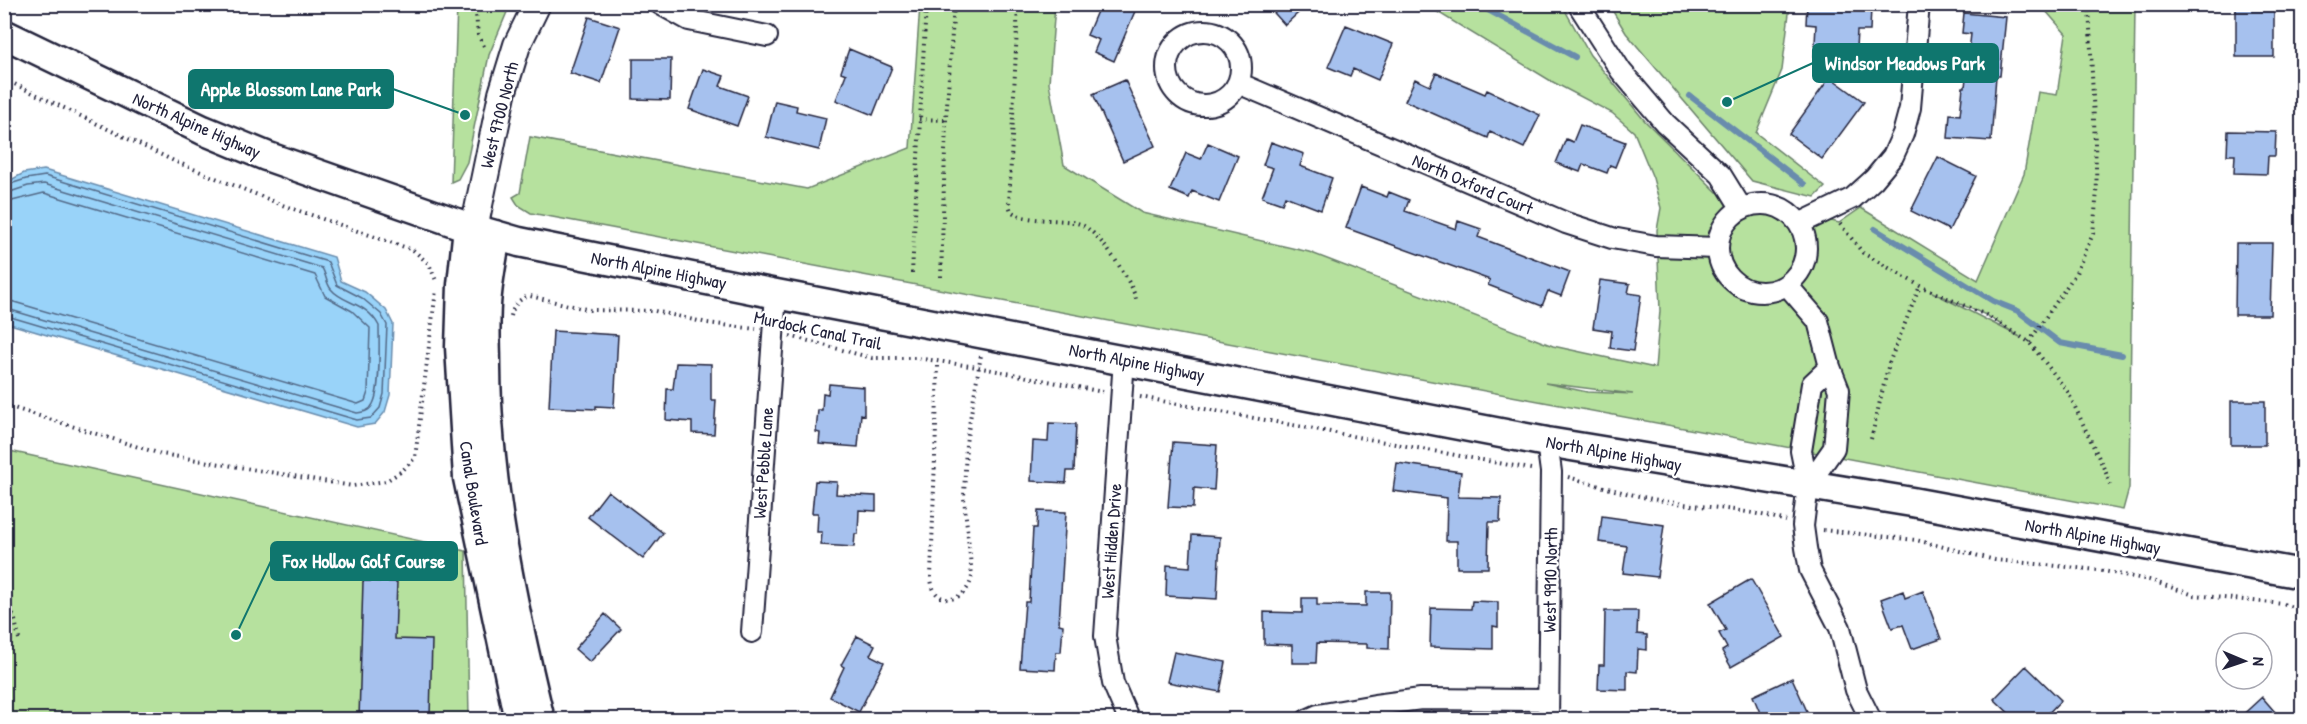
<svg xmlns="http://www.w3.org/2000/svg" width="2307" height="724" viewBox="0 0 2307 724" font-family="'Patrick Hand',sans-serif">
  <rect width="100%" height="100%" fill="#fff"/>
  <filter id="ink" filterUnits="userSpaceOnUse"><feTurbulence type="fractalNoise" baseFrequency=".0167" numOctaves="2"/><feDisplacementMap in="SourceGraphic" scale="12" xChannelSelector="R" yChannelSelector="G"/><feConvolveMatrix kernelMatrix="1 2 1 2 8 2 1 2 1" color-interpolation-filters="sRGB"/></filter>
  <g filter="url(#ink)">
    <path fill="#b6e19e" stroke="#6c826c" stroke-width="1.5" fill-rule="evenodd" d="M457,5H510L489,55L467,162L458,179L451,182Z
      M920,5H1055L1049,83L1064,165L1142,213L1309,252L1553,346L1655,368L1660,311L1657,230L1661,208L1653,178L1634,132L1612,113L1551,81L1426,5H1562L1590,55L1645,121L1717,192L1839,223L1861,208L1978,280L2024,174L2038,92L2057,95L2066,34L2045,10V5H2135L2129,488L2123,510L531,213L518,205L513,197L520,193L530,137L807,189L910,148ZM1932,292L1986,315L2020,337ZM1545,383L1633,394L1587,392Z
      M1609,5H1790L1782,70L1756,133L1825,187L1815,197L1752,181L1626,33Z
      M5,450L466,551L469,719L5,720Z"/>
    <path fill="#99d3f9" stroke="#698cad" stroke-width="1.5" d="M44,170L334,257L341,281L365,292L386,310L393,324L390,395L385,412L375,424L357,427L10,324L4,319L5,183L24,173Z"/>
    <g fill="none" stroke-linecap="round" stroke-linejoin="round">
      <path stroke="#526987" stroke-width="1.5" d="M4,186L26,179L45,176L328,262L337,285L362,298L381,314L387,325L384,394L380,408L371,418L357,420L4,315
        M4,194L28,186L44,184L322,268C326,274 326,283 331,289C343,304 367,302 379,326C379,343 381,390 373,404C370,411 364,412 357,413L4,308
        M4,203L44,193L315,275L325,296L352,311L370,328L368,392L365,401L358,404L4,299"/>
      <path stroke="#698cad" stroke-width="6" d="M1477,4L1575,57
        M1690,96L1804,184
        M1875,229L1993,301L2018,311L2060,343L2122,355"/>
    </g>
    <path fill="#a6c1ee" stroke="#22223b" stroke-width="1.5" d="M1100,4H1138L1114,61L1094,52L1099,40L1087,35Z
      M1266,4H1308L1285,25Z
      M1807,4L1871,6L1870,31H1857L1855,65L1814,62L1816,25L1806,24Z
      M2236,4H2274V57H2236Z
      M1964,13L2006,17L2000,76H1996L1991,141L1948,138L1950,114L1960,115L1963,87H1965L1971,34L1962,33Z
      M589,17L620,27L601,83L570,73Z
      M1346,25L1393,44L1378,80L1353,69L1350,76L1328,67Z
      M849,49L892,67L873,115L836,100L846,74L841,72Z
      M633,59H671L670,100L633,99Z
      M703,69L724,76L720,86L748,96L737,126L689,109Z
      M1436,73L1485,94L1487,90L1540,115L1524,148L1490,132L1488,138L1405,101L1415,79L1430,86Z
      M1830,77L1864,102L1822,159L1789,134Z
      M1125,80L1155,146L1123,161L1093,94Z
      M775,101L797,106L796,111L826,118L819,150L766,137Z
      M1580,125L1625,142L1615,167L1610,165L1607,173L1583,164L1580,172L1556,163L1566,139L1573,142Z
      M2228,131L2276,132L2275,156H2268L2267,174L2234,173L2235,155H2227Z
      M1271,142L1304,154L1300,166L1332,178L1321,210L1285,196L1282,204L1262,197L1273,168L1263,165Z
      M1208,143L1238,156L1219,202L1192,191L1189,198L1170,190L1186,153L1201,159Z
      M1938,157L1976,176L1949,230L1911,211Z
      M1361,187L1387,197L1389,192L1409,200L1405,211L1456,229L1458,221L1481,229L1478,237L1570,272L1561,296L1548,291L1542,306L1488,285L1490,280L1346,228Z
      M2236,243H2272L2270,315H2235Z
      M1600,280L1630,284L1628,293L1641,295L1633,351L1610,348L1612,331L1593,328Z
      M553,331L618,335L614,407L596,406V409L549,407Z
      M676,363L711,364V400H716L714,434L692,433V422L666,420L667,389H673Z
      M829,384L864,387V415L861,414L858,447L819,444L820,433L816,432L818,410H822L823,393L828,394Z
      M2231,401H2265V445H2231Z
      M1049,423L1076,424L1074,471H1067L1066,483L1031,481L1033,441L1048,442Z
      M1173,442L1217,445L1214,490L1194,488L1193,508L1168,507Z
      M1397,463L1461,472L1458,497L1501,498L1500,522H1489L1488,568H1457V541H1446L1447,498L1393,491Z
      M815,481L837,482L836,494L876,496V511L859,510L858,534H855L854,547L821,545L822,532H817L818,513H812Z
      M608,491L663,533L643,559L588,517Z
      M1038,511L1066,512L1059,624L1063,625L1061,652H1056L1055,670L1020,668L1025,602H1029L1033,528H1037Z
      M1602,516L1664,525L1657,577L1623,573L1627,546L1599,542Z
      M1192,535L1220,537L1217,599L1166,596L1167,565L1190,567Z
      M1751,579L1784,637L1731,667L1722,651L1727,648L1719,633L1726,630L1710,603Z
      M363,581L397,582L395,639L432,640L430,717L386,716V720L359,718Z
      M1903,591L1905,598L1923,591L1941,639L1912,649L1903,625L1892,628L1881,599Z
      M1366,592H1390L1389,649L1367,648V644L1317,643L1316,663H1292V645L1264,644V612L1302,613V598H1317V605L1366,606Z
      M1472,601L1498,602V627L1493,626V649L1430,647L1431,608L1471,609Z
      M1605,611H1638L1637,634L1647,635V650L1638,649L1637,672L1627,671V690L1598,689L1599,665H1604Z
      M605,614L621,629L590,662L575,649Z
      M857,636L875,645L870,655L884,662L859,712L830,697L844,667L841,665Z
      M1174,652L1226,662L1220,692L1167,682Z
      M2026,666L2061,700L2042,720H2016L1994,699Z
      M1792,678L1811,720H1763L1753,696Z
      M2262,697L2282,720H2237Z"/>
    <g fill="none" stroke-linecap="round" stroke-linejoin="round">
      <defs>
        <path id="minor" d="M660,4L689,20L767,36
          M1578,4L1621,71L1665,123L1721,175L1742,209
          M1167 68a37 37 0 1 1 74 0a37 37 0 1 1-74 0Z
          M1238,83L1566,223L1612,238L1656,246L1718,248
          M1718 248a44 44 0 1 1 88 0a44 44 0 1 1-88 0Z
          M1799,224L1853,198L1874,179L1893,156L1903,134L1910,108L1919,4
          M1787,285L1818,321L1830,367L1839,390L1834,448L1808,485
          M1124,359L1105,636L1113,683L1129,720
          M1830,367L1812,384L1801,451L1808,485L1803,526L1806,548L1810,570L1840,628L1856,690L1871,720
          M1547,442L1551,472L1548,720
          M752,632L776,294
          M1307,720L1318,715L1375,705L1421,699L1548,700"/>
        <path id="tertiary" d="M474,229L502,94L517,45L537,4"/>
        <path id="secondary" d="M4,34L203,130L266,156L474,229L519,242L776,294L1547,442L1912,502L2302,574
          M468,227L462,285L460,347L468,478L519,720
          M496,235C493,255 489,274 487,294C484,318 486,343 486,367C487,487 512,604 540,720"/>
      </defs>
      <use href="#minor" stroke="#22223b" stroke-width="24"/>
      <use href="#tertiary" stroke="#22223b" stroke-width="30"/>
      <use href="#secondary" stroke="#22223b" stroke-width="33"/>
      <path stroke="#22223b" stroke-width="4" stroke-dasharray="1.5 4.5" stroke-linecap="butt" d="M475,4L478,35L485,48
        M1018,4L1009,205L1011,211C1027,224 1061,217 1080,224C1098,230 1131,280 1136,299
        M4,79L174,161L285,206L413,250L429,264L437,283
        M919,119L946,120
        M1840,224L1863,253L1920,286L1986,315L2029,342L2068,392L2106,473L2110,485
        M912,273L926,4
        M941,277L946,120L954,4
        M511,316C513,306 519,298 530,296L590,310L655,311L707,323L756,329
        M790,336L872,358H917L977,367L1103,392
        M2029,342L2076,273L2093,234L2097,191L2089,4
        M938,366L931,577C932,609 967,604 972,576L964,498L966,443L981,355
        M1140,397L1531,469
        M4,405L161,454L353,486L386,481L402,471L415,458L436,290
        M1871,439L1889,363L1920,286
        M1568,477C1604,487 1639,498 1676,503C1714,508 1750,510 1786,521
        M1823,530L1916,540L1995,560L2098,570L2149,580L2194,595L2283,604L2302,610
        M4,592L15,620L19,639"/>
      <use href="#minor" stroke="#fff" stroke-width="20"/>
      <use href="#tertiary" stroke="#fff" stroke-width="26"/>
      <use href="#secondary" stroke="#fff" stroke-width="28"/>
    </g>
  </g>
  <g text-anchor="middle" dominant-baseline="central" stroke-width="4.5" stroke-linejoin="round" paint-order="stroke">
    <g font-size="18" fill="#22223b" stroke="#fff">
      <text transform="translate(499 115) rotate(-76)">West 9700 North</text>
      <text transform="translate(197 125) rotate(24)">North Alpine Highway</text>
      <text transform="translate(1473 184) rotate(23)">North Oxford Court</text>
      <text transform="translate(659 270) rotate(11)">North Alpine Highway</text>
      <text transform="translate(818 330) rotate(12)">Murdock Canal Trail</text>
      <text transform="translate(1137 362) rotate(11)">North Alpine Highway</text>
      <text transform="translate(1614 453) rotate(10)">North Alpine Highway</text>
      <text transform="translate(763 463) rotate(-86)">West Pebble Lane</text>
      <text transform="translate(474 493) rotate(81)">Canal Boulevard</text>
      <text transform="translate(2093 536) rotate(10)">North Alpine Highway</text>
      <text transform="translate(1111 541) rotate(-86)">West Hidden Drive</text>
      <text transform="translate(1550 580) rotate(-89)">West 9910 North</text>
    </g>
  </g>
  <path fill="none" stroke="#0f766e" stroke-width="2" d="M1727 102L1813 63M465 115L393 89M236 635L271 561"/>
  <g fill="#0f766e" stroke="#fff" stroke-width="2">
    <circle cx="1727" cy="102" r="6"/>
    <circle cx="465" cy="115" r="6"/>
    <circle cx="236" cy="635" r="6"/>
  </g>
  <g fill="#0f766e" stroke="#0f766e" stroke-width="2">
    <rect x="1813" y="44" width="185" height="38" rx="6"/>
    <rect x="189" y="70" width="204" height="38" rx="6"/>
    <rect x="271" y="542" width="186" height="38" rx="6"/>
  </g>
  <g font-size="20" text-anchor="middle" font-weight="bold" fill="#fff">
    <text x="1905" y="70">Windsor Meadows Park</text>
    <text x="291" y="96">Apple Blossom Lane Park</text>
    <text x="364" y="568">Fox Hollow Golf Course</text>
  </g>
  <rect width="2307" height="724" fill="none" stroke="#fff" stroke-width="24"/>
  <rect x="12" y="12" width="2283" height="700" fill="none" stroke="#22223b" stroke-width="2" filter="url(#ink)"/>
  <g transform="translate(2244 661) rotate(92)"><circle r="28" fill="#ffffff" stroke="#a7a7b1" stroke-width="1.5"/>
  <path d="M0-4.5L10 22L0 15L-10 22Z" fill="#22223b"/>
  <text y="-9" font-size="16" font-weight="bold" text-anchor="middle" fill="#22223b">N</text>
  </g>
</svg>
